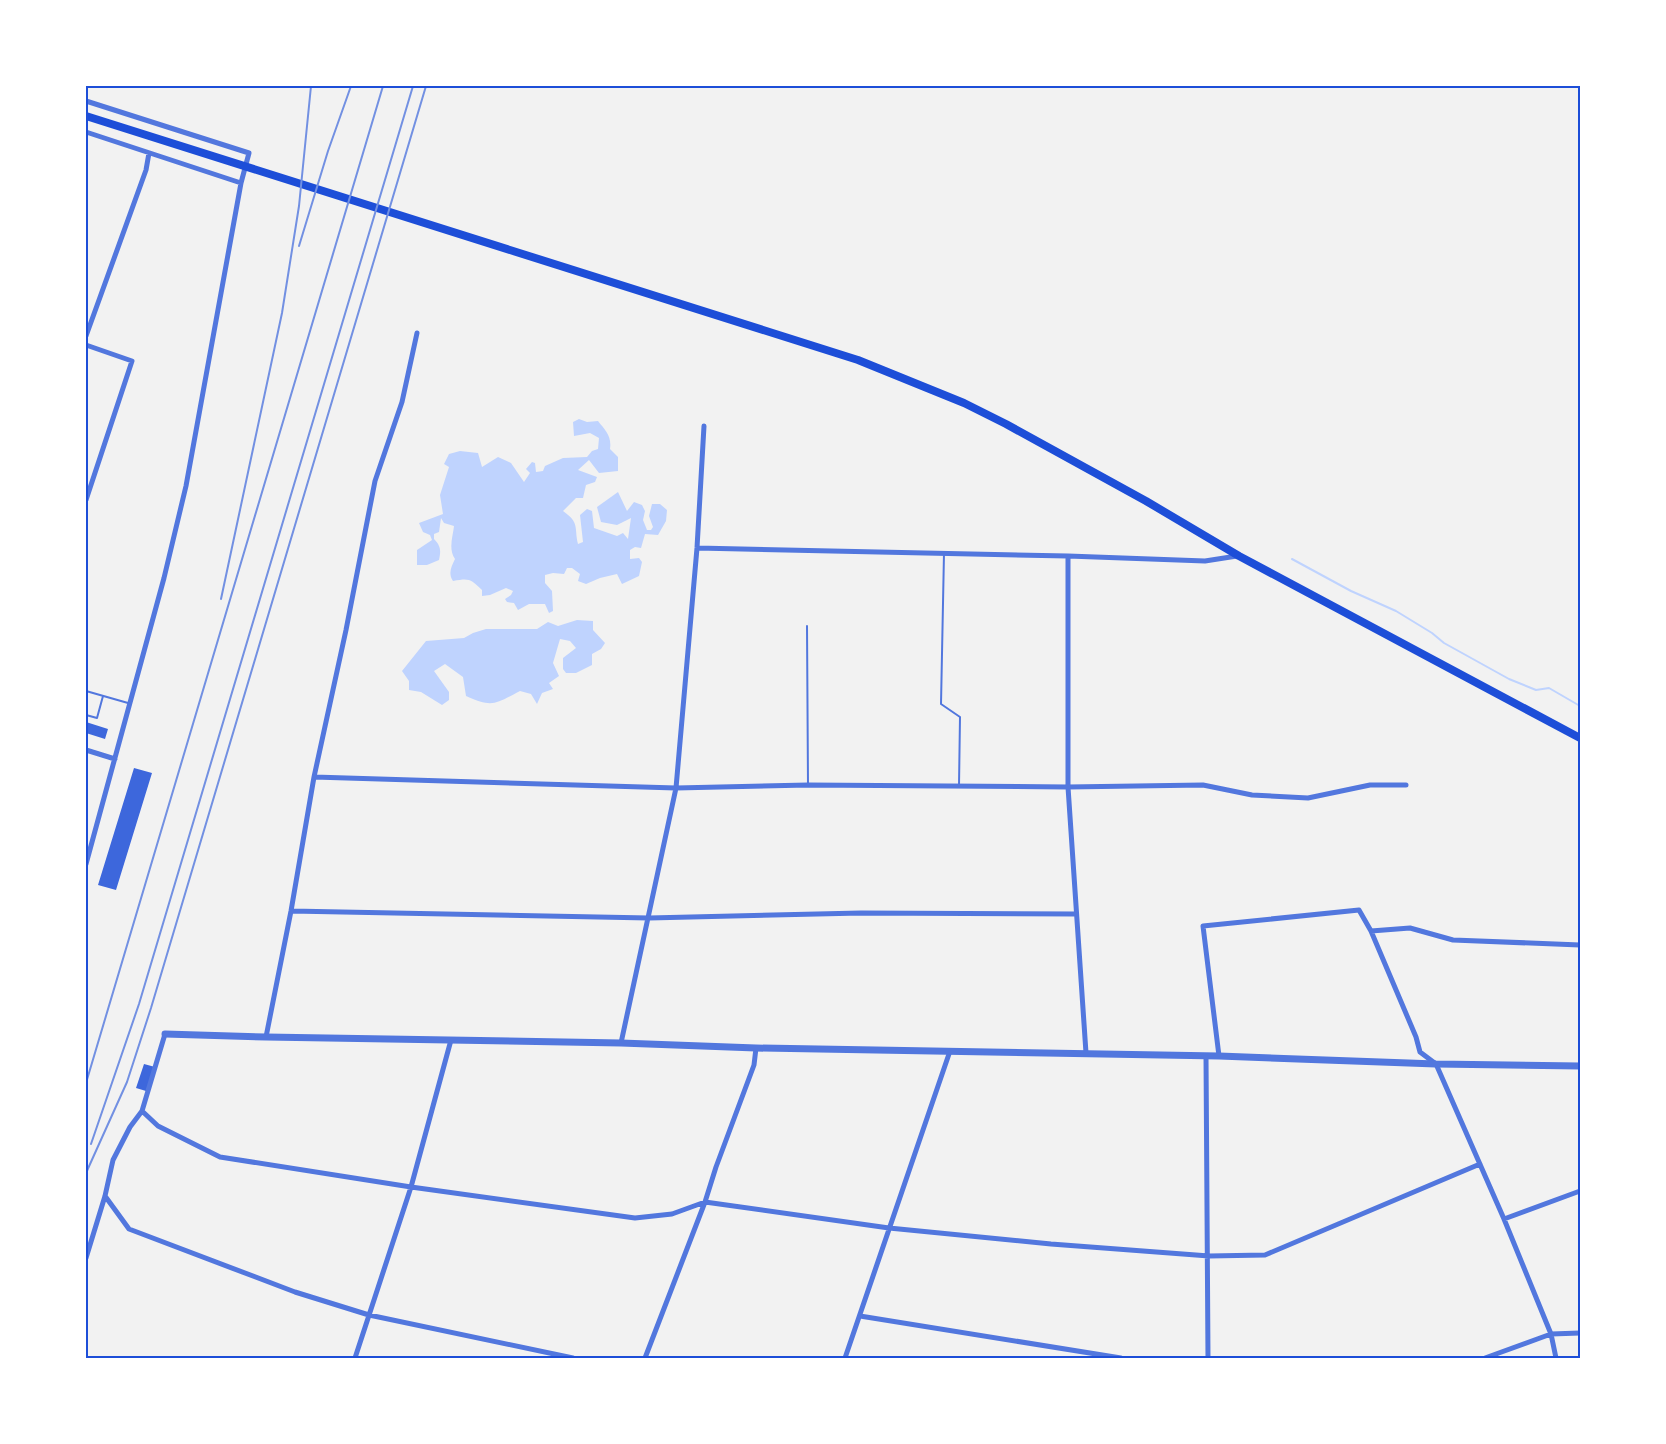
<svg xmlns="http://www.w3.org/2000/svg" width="1666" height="1444" viewBox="0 0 1666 1444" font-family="Helvetica,sans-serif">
  <rect width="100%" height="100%" fill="#f2f2f2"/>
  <path fill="#bfd3fe" d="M579,419L587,422L598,421C605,430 612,436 610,449L618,457V471L599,473L589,460L578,470L597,477L595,482L586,485L583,498H576L563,511C580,523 574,527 578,544L583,542L580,515L587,509L592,511L594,528L617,536L623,533L628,539L631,518L617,525L601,522L597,507L618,492L627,511L634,502L642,505L645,511L643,520L647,530H651L653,527L649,516L652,504H660L667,510L666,521L658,535L645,534L641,548L635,547L630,550V559L639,558L642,562L639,576L622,584L617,574L600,578L586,584L578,581L580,574L572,568H567L564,574L553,573L545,575V583L552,591L553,611L549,613L545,604H529L518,610L514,603L507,602L505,599L511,595L513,591L506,588L490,595L482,596V590C470,579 470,578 453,581C448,574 451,567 455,559C448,549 453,536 454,526L444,523L441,518L439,532L434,534V539C441,546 441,551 439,560L427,565H417V550L432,540L430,535L423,532L419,523L443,514L440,495L449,467L444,464L449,454L460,451L478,453L482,467L498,457L511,463L524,482L530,473L526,469L532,462L535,463L536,472L543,471L545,466L563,458L587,457L592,451L598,449L599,438L590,433L574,436L573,422Z
    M577,620L593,621V630L605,643L601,649L592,654V665L576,673H566L563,669V658L576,648L570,641L560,639L553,663L559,676L549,683L553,689L542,693L537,704L531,694L520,691C495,704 493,708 466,696L463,677L445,664L434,671L449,692V700L442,705L421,692L409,690V681L402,671L426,641L464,638L473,633L486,629H537L548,622L558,626Z"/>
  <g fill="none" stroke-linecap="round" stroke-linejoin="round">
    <path stroke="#bfd3fe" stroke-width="2" d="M1292,559L1351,591L1396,611L1432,633L1444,643L1509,679L1536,690L1549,688L1580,706"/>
  </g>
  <path fill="#3d67dc" d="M86,722L108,729L105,739L86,733Z
    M134,768L152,773L116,890L98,885Z
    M144,1064L155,1067L146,1091L136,1088Z"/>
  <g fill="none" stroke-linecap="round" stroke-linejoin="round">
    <path stroke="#5277de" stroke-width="2" d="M944,553L941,704L960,717L959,786
      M807,626L808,785
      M86,691L128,703
      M86,715L97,718L103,696"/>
    <path stroke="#5277de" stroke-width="5" d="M86,101L249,153L241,183L186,486L164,578L86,864
      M86,132L241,183
      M86,336L146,170L149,153
      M86,345L132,361L86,500
      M697,548L1068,556L1205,561L1237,556
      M1068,556V787L1086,1053
      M86,750L115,759
      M314,777L676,788L808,785L1068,787L1203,785L1252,795L1308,798L1370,785H1406
      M291,911L649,918L861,913L1076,914
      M1371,931L1410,928L1453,940L1580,945
      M266,1037L291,911L314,777L346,630L375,481L402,402L417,333
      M621,1043L676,788L697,548L704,426
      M1206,1056L1208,1358
      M1219,1056L1203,926L1359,910L1371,931L1416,1037L1420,1052L1436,1064L1504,1219L1551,1334L1556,1358
      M142,1111L158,1126L220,1157L411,1187L635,1218L672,1214L705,1202L889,1228L1051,1244L1209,1256L1265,1255L1480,1164
      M105,1196L129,1229L295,1292L369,1315L573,1358
      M1504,1219L1580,1191
      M86,1258L105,1196L113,1160L130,1127L142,1111L165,1034
      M860,1316L1121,1358
      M355,1358L411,1187L451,1040
      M645,1358L705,1202L716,1167L754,1065L756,1048
      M845,1358L950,1051
      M1485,1358L1551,1334L1580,1333"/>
    <path stroke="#5277de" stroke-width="7" d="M165,1034L266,1037L621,1043L756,1048L1219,1056L1436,1064L1580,1066"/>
    <path stroke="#1d4ed8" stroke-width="8" d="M86,116L858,360L964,403L1006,424L1146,501L1239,556L1580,738"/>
    <path stroke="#7290e2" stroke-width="2" d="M299,246L328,151L351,86
      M221,599L282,313L299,206L311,86
      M86,1083L383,86
      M91,1144L139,1004L413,86
      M86,1173L127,1082L151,1008L426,86"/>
  </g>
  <rect width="1666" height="1444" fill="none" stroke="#ffffff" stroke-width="174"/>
  <rect x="87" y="87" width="1492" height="1270" fill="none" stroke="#1d4ed8" stroke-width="2"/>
</svg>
